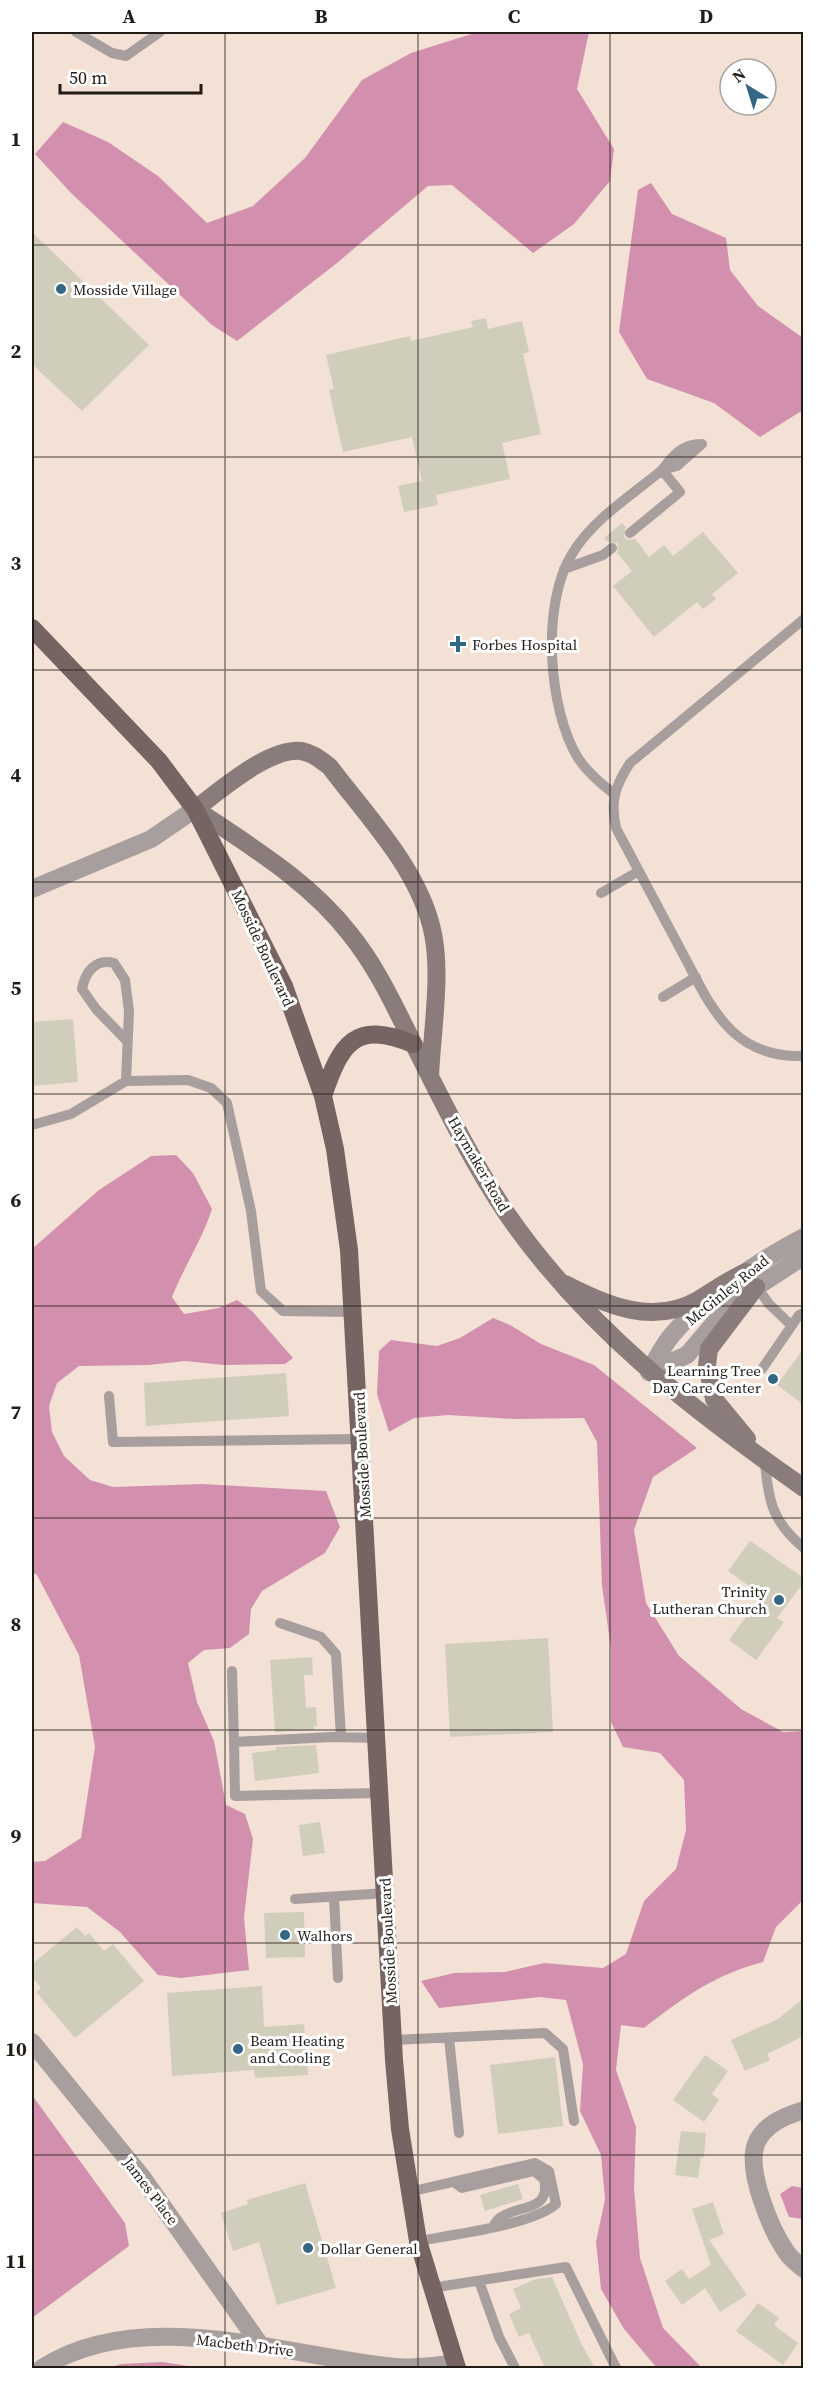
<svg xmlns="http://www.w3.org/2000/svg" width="835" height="2400" viewBox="0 0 835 2400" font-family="'Source Serif 4',serif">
  <rect width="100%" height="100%" fill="#f2e1d4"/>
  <path fill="#d390ae" d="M478,32H589L577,89L614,149L610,181L574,224L533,253L452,185L428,186L337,263L237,341L212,325L72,194L35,154L63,122L108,142L158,176L207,223L253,206L305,158L362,80L411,53Z
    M651,183L672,214L726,238L730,270L758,306L803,338V410L760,437L714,403L647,379L619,332L638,190Z
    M176,1155L193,1173L212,1209C202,1240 184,1267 172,1297L184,1314L219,1308L237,1300L252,1311L293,1358L285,1364L224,1365L185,1361L149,1365L79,1366L57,1383L49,1406L52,1432L64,1456L90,1480L113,1487L202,1484L326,1491L340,1527L325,1553L262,1591L251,1609L249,1634L230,1648L204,1650L188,1663L197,1702L214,1741L226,1805L245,1814L253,1839L244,1918L249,1970L181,1978L158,1975L120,1932L87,1907L32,1903V1862L45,1861L81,1838L95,1747L79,1655L37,1575L32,1572V1249L99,1190L151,1156Z
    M493,1318L510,1325L541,1344L594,1365L697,1448L653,1477L634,1530L646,1603L679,1656L741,1709L783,1732L803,1731V1900L776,1927L763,1962C714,1975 684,1997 644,2028L621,2025L616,2070L636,2127L634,2188L640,2258L663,2328L702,2368H657L624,2329L601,2289L596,2242L605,2199L601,2155L580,2111L583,2064L566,2000L540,1997L439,2008L421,1981L454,1973L505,1972L544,1963L603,1968L626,1954L644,1901L676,1869L686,1830L684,1780L660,1753L623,1747L611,1722V1648L602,1586L597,1442L584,1418L516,1419L448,1415L414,1418L389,1432L377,1394L379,1351L391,1340L437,1346L460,1338Z
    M32,2095L125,2223L129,2246L32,2318Z
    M792,2186L803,2188V2219L789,2217L780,2194Z
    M162,2362L201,2368H108L121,2364Z"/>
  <path fill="#d1cdbb" d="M32,232L149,345L82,411L32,364Z
    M486,318L488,329L522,321L529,352L523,354L541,434L502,443L510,479L436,495L438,505L404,512L398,486L422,481L412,437L343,452L329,390L334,389L326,355L410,336L411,341L473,327L471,321Z
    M622,523L626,527L624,537L628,540L635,539L649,557L664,545L673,556L703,532L738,573L712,594L716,599L703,609L697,602L654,637L613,586L632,571L617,553L618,543L608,542L604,538Z
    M73,1019L78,1082L32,1086V1022Z
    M804,1348V1405L777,1385Z
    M286,1373L289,1416L146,1426L144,1383Z
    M750,1541L804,1578V1582L777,1618L784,1622L756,1660L729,1640L762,1595L728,1571Z
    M548,1638L553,1732L450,1737L445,1644Z
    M312,1657L313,1675H304L306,1708L316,1707L317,1726H314V1730L275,1732L270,1660Z
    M316,1745L319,1773L255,1781L252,1753L276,1750V1747Z
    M320,1822L325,1853L303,1856L299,1825Z
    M304,1912L305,1957L266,1958L264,1913Z
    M77,1927L85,1936L89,1933L104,1951L113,1944L144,1981L75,2038L36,1992L41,1988L32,1976V1964Z
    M262,1986L264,2027L304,2024L308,2075L255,2078L254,2070L172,2076L167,1993Z
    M804,1998V2036L767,2054L770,2060L745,2071L731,2040L778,2019Z
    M705,2055L728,2071L712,2094L719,2100L704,2122L673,2100Z
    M555,2057L563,2126L498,2134L490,2065Z
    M681,2131L706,2133L704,2158L701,2157L698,2178L675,2175Z
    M305,2183L336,2288L277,2305L259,2242L233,2251L221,2213L248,2204L247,2200Z
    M518,2184L523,2199L485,2211L480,2195Z
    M713,2202L724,2234L709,2240L747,2295L720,2312L705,2288L682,2305L665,2281L682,2269L689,2279L711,2265L692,2209Z
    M552,2277L581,2343L595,2368H545L529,2333L519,2337L509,2314L521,2308L513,2289L536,2279Z
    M758,2303L779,2318L774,2325L798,2343L783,2365L736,2331Z"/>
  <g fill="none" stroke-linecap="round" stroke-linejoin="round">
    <path stroke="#a89e9d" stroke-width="10" d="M76,32L112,53L126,56L160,32
      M662,470L677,466L702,444
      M630,533L680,492L662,470
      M564,569L603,555L612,548
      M804,619L630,763C615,786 610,801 616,828C638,870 661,912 683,954C697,980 710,1010 732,1031C752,1050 777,1057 804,1056
      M613,793C600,783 587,772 578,758C548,709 541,604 572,554C593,519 631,496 662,470C673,455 682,444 702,444
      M601,893L639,871
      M663,997L696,977
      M126,1081L129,1011L125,980L114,963C96,958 85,972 82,989L96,1009L126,1040
      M32,1125L71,1114L126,1081L188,1080L211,1088L227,1103L251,1211L261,1291L283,1311L353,1312
      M754,1283L769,1304L791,1325
      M762,1369L799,1315L804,1313
      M109,1396L113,1442L361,1439
      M765,1461C768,1500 772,1522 804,1548
      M280,1623L321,1637L336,1654L341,1737
      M232,1671L234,1742
      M378,1738L332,1737L234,1742L235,1796L381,1793
      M334,1897L338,1978
      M295,1899L386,1893
      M449,2038L459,2133
      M393,2040L545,2033L563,2049L574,2121
      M454,2182L462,2188L534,2171L544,2179C551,2211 521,2205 503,2216C499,2218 495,2223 493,2227
      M409,2192L535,2163L549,2171L556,2204C532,2225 452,2235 418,2241
      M479,2281L499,2337L515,2368
      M431,2288L566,2267L616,2368"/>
    <path stroke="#a89e9d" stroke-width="18" d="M32,889L151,839L195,809
      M649,1372C655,1361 661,1350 668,1340C697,1302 761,1259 804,1237
      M649,1372L687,1355L716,1321L744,1295L804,1256
      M32,2042L142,2177L261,2346
      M804,2110C785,2116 764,2124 756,2144C746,2171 771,2230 787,2253C791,2259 798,2264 804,2269
      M42,2368C142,2304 285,2356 395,2367C414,2369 435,2365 454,2364"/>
    <path stroke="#8a7c7b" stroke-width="18" d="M430,1076C432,1029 443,969 431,925C415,865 366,815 330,767C321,760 313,753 301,751C268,748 221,790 195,809C250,846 309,881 350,934C376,966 393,1003 411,1039C441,1098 470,1159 507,1214C585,1327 692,1410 804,1488
      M565,1284C607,1305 652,1326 698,1300C715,1290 726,1281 746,1272
      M747,1439L714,1399L707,1365L709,1349L756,1287"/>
    <path stroke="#756462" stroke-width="18" d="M32,628L159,761L195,809L284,986L323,1096L335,1149L349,1250L394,2060L400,2129L418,2241L457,2368
      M323,1096C341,1043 355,1020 413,1044"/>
  </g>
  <path fill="none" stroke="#221c17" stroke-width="1.5" stroke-opacity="0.55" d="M225,32V2368M418,32V2368M610,32V2368M32,245H804M32,457H804M32,670H804M32,882H804M32,1094H804M32,1306H804M32,1518H804M32,1730H804M32,1943H804M32,2155H804"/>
  <g fill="#346784" stroke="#fff" stroke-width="2">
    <circle cx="61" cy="289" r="6"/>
    <path d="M455 635h6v6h6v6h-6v6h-6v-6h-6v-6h6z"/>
    <circle cx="773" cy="1379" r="6"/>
    <circle cx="779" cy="1600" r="6"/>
    <circle cx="285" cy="1935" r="6"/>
    <circle cx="238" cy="2049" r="6"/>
    <circle cx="308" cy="2248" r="6"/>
  </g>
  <g text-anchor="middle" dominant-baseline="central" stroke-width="6" stroke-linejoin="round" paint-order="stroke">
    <g font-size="15" fill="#221c17" stroke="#fff" text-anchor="start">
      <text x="73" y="289">Mosside Village</text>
      <text x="472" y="644">Forbes Hospital</text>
      <text x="761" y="1370" text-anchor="end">Learning Tree<tspan x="761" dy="17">Day Care Center</tspan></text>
      <text x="767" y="1591" text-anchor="end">Trinity<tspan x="767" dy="17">Lutheran Church</tspan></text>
      <text x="297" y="1935">Walhors</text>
      <text x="250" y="2040">Beam Heating<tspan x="250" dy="17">and Cooling</tspan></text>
      <text x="320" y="2248">Dollar General</text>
    </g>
    <g font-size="15" fill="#221c17" stroke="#fff">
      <text transform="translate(263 948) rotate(65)">Mosside Boulevard</text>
      <text transform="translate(479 1164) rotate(60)">Haymaker Road</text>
      <text transform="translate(727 1290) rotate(-39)">McGinley Road</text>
      <text transform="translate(362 1455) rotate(-93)">Mosside Boulevard</text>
      <text transform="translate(388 1941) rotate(-93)">Mosside Boulevard</text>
      <text transform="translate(151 2191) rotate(53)">James Place</text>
      <text transform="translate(245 2345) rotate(7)">Macbeth Drive</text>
    </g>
  </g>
  <rect width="835" height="2400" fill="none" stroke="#ffffff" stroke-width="66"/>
  <g transform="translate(748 87) rotate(322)"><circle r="28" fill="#ffffff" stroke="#a7a4a2" stroke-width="1.5"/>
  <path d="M0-4.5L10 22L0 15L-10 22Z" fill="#346784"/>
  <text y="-9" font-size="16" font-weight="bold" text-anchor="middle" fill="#221c17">N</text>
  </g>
  <path d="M60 84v9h141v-9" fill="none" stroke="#221c17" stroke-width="3"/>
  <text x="69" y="84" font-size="18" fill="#221c17" stroke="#ffffff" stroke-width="4.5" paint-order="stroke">50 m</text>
  <rect x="33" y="33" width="769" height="2334" fill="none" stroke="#221c17" stroke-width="2"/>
  <g font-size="20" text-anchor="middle" font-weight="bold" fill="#221c17">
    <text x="129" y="23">A</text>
    <text x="321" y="23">B</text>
    <text x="514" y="23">C</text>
    <text x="706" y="23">D</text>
    <text x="16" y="146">1</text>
    <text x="16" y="358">2</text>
    <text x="16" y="570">3</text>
    <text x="16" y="782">4</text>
    <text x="16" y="995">5</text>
    <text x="16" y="1207">6</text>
    <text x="16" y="1419">7</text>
    <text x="16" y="1631">8</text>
    <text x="16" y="1843">9</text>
    <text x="16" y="2056">10</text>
    <text x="16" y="2268">11</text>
  </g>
</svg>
